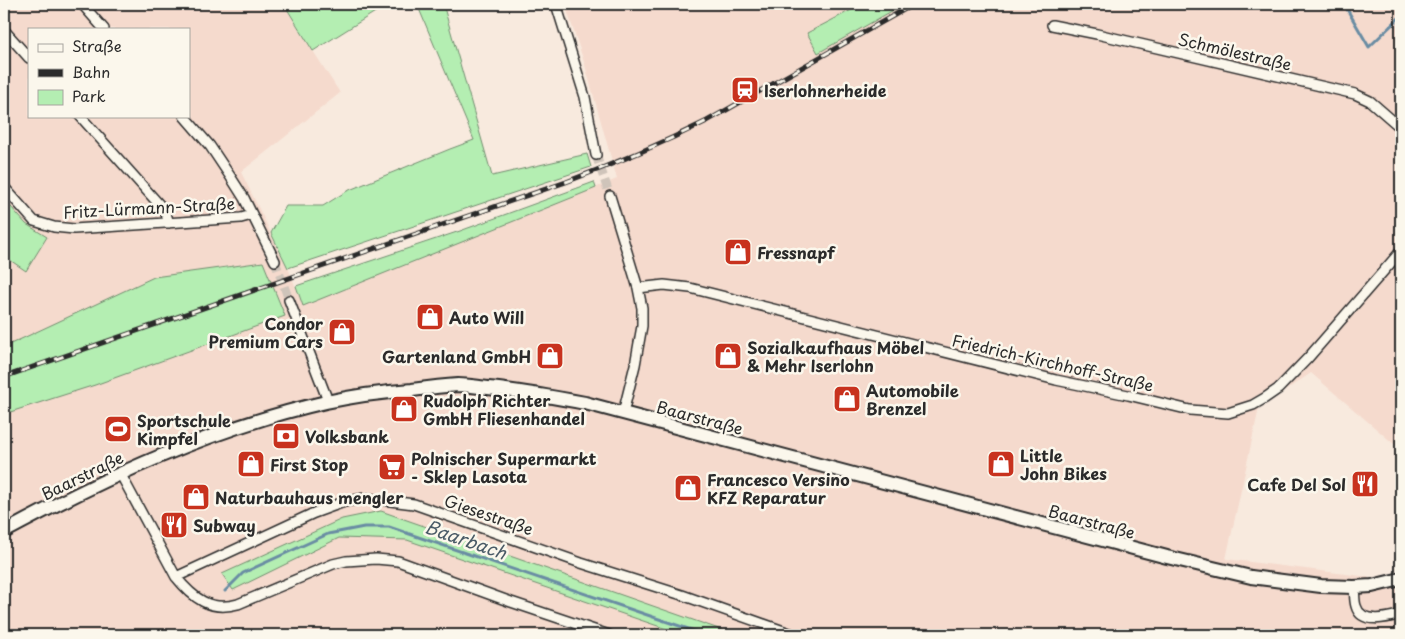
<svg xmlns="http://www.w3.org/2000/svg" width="1405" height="639" viewBox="0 0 1405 639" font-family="'Playpen Sans',sans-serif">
  <rect width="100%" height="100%" fill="#f8eade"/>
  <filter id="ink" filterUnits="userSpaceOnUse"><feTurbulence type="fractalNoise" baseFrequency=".02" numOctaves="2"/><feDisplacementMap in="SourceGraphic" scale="10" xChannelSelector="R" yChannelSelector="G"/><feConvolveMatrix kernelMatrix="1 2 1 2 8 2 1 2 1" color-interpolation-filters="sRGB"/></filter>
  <g filter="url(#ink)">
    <path fill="#f5dacd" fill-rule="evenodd" d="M4,4H283L340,93L241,172L288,268L303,305L617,179L585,65L565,4H1401V450L1311,373L1259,408L1226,559L1401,581V635H4ZM29,29H189V116H29Z"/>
    <path fill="#b4eeb2" stroke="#708c6e" d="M284,4H388L313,51Z
      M417,4H443L492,176L587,154L591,167L288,268L271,233L286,206H323L347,191L450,149L474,140Z
      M863,4H904L818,53L807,33Z
      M594,182L596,188L303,306L296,286L460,231Z
      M4,199L26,224L47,237L26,271L4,256Z
      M263,262L285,316L95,385L4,414V347L154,277Z
      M381,511L736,635H684L407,540L339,538L233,590L222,574L342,519Z"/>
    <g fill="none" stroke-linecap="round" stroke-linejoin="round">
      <path stroke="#698ca3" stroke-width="3" d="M1344,4L1369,47L1401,16
        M225,591L243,573L328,534L364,527H389L706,635"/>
      <path stroke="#cfc4ba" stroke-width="9" stroke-dasharray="9 4.5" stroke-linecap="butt" d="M596,155L610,196
        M275,261L289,300"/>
      <defs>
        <path id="street" d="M82,4L104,29
          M556,4L585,97L596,155
          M1052,25L1097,34L1355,94L1370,101L1401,128
          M4,30L29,58
          M80,116L165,211L169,223
          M184,116L210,146L230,176L244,198L275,261
          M4,187L34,221L54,227L74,229L241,218L252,215
          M610,196L638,288L642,308V326L635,365L623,413
          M638,288L664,285L690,288L1056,380L1128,395L1190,410L1228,413L1253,405L1265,398L1278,389L1308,358L1401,251
          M289,300L328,401
          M120,473L176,577C193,598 210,612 238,604L333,564L346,561L376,559L398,561L511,602L609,635
          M176,577L314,513L344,502L365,498L374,499L414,504L581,563L682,595L795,635
          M1354,587C1355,593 1354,600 1356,606C1361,625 1388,618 1401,614"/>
        <path id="secondary" d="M4,532C106,477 212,428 326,402C354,396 384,392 412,390C427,388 443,386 458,385C467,385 478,387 488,388C521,391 553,397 585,403L1167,557L1251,577L1321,586L1354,587L1372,586L1401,579"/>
      </defs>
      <use href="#street" stroke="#2b2b2b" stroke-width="12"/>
      <use href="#secondary" stroke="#2b2b2b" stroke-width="16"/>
      <use href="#street" stroke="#fbf7ec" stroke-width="9"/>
      <use href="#secondary" stroke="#fbf7ec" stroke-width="12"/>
      <defs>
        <path id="rail" d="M4,377L566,182C614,164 661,144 707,121L914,4"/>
      </defs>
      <use href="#rail" stroke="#2b2b2b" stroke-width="5"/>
      <use href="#rail" stroke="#fbf7ec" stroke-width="3" stroke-dasharray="9" stroke-linecap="butt"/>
    </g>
  </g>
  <defs>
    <symbol id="station-square" viewBox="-11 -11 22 22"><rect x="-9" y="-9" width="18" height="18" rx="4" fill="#c8321e" stroke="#fbf7ec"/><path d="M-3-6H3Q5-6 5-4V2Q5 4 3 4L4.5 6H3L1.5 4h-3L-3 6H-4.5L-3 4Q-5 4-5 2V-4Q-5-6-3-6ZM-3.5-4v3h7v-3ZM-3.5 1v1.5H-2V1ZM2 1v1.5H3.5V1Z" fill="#fff"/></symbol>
    <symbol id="shop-square" viewBox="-11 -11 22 22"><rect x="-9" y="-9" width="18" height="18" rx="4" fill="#c8321e" stroke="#fbf7ec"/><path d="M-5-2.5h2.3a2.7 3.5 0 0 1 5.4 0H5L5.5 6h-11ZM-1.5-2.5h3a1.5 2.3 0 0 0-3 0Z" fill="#fff"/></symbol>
    <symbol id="stadium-square" viewBox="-11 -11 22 22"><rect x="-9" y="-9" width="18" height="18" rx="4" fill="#c8321e" stroke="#fbf7ec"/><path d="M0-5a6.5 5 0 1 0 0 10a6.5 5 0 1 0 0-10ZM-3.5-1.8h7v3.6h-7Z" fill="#fff"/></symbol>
    <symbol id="bank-square" viewBox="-11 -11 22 22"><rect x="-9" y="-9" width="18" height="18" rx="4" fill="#c8321e" stroke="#fbf7ec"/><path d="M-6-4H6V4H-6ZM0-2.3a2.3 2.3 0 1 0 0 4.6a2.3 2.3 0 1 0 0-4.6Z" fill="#fff"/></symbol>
    <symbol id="supermarket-square" viewBox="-11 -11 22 22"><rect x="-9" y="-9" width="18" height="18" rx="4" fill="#c8321e" stroke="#fbf7ec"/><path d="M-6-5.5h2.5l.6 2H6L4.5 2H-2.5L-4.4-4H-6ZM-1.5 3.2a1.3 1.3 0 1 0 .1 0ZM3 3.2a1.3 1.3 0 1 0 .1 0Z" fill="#fff"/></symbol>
    <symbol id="restaurant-square" viewBox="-11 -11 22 22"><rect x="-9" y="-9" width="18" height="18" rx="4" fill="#c8321e" stroke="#fbf7ec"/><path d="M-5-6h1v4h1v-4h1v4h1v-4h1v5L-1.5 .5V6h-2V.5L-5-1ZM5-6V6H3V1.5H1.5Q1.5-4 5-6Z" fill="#fff"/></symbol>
  </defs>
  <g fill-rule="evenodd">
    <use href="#station-square" x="729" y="74" width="32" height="32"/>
    <use href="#shop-square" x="722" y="236" width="32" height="32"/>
    <use href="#shop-square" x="414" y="301" width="32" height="32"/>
    <use href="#shop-square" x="326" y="316" width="32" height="32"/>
    <use href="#shop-square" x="534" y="340" width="32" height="32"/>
    <use href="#shop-square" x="712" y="340" width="32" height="32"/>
    <use href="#shop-square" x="831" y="383" width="32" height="32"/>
    <use href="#shop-square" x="388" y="393" width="32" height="32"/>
    <use href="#stadium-square" x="102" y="413" width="32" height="32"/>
    <use href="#bank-square" x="270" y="420" width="32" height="32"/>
    <use href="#shop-square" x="235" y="448" width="32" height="32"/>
    <use href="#shop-square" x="985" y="448" width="32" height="32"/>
    <use href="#supermarket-square" x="376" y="451" width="32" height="32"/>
    <use href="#restaurant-square" x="1349" y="468" width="32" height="32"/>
    <use href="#shop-square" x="672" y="472" width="32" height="32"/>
    <use href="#shop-square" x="180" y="481" width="32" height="32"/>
    <use href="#restaurant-square" x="158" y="509" width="32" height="32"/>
  </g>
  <g text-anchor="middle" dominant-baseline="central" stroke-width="5" stroke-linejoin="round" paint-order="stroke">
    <g font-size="16" fill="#2b2b2b" stroke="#fbf7ec">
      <text transform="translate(1235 51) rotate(13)">Schmölestraße</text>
      <text transform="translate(149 207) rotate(-3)">Fritz-Lürmann-Straße</text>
      <text transform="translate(1053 362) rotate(13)">Friedrich-Kirchhoff-Straße</text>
      <text transform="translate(700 417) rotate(15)">Baarstraße</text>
      <text transform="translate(82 475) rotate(-26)">Baarstraße</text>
      <text transform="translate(489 514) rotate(19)">Giesestraße</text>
      <text transform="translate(1092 521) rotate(15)">Baarstraße</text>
    </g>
    <g font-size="16" font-weight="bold" fill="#2b2b2b" stroke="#fbf7ec" text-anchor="start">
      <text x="764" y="90">Iserlohnerheide</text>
      <text x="757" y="252">Fressnapf</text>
      <text x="449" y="317">Auto Will</text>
      <text x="323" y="323" text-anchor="end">Condor<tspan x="323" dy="18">Premium Cars</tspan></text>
      <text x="747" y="347">Sozialkaufhaus Möbel<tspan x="747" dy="18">&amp; Mehr Iserlohn</tspan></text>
      <text x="531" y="356" text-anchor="end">Gartenland GmbH</text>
      <text x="866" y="390">Automobile<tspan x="866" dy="18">Brenzel</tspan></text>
      <text x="423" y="400">Rudolph Richter<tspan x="423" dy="18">GmbH Fliesenhandel</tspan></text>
      <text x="137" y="420">Sportschule<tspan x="137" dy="18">Kimpfel</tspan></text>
      <text x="305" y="436">Volksbank</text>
      <text x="1020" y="455">Little<tspan x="1020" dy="18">John Bikes</tspan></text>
      <text x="411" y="458">Polnischer Supermarkt<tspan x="411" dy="18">- Sklep Lasota</tspan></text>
      <text x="270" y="464">First Stop</text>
      <text x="707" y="479">Francesco Versino<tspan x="707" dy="18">KFZ Reparatur</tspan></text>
      <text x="1346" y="484" text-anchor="end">Cafe Del Sol</text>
      <text x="215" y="497">Naturbauhaus mengler</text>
      <text x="193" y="525">Subway</text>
    </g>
    <g font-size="18" font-style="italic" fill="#4a5b67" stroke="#fbf7ec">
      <text transform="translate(466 539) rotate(19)">Baarbach</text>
    </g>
  </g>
  <rect width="1405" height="639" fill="none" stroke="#fbf7ec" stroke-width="20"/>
  <rect x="10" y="10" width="1385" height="619" fill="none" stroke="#2b2b2b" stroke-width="2" filter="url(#ink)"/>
  <rect x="28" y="28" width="162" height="90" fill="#fbf7ec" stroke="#a8a59f"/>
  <rect x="38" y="44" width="25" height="8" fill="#fbf7ec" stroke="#a8a59f"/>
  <text x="72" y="52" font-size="15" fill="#2b2b2b">Straße</text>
  <rect x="38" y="69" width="25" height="8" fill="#2b2b2b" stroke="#a8a59f"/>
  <text x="72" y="78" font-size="15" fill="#2b2b2b">Bahn</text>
  <rect x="38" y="90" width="25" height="15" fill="#b4eeb2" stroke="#a8a59f"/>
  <text x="72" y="102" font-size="15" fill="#2b2b2b">Park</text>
</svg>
